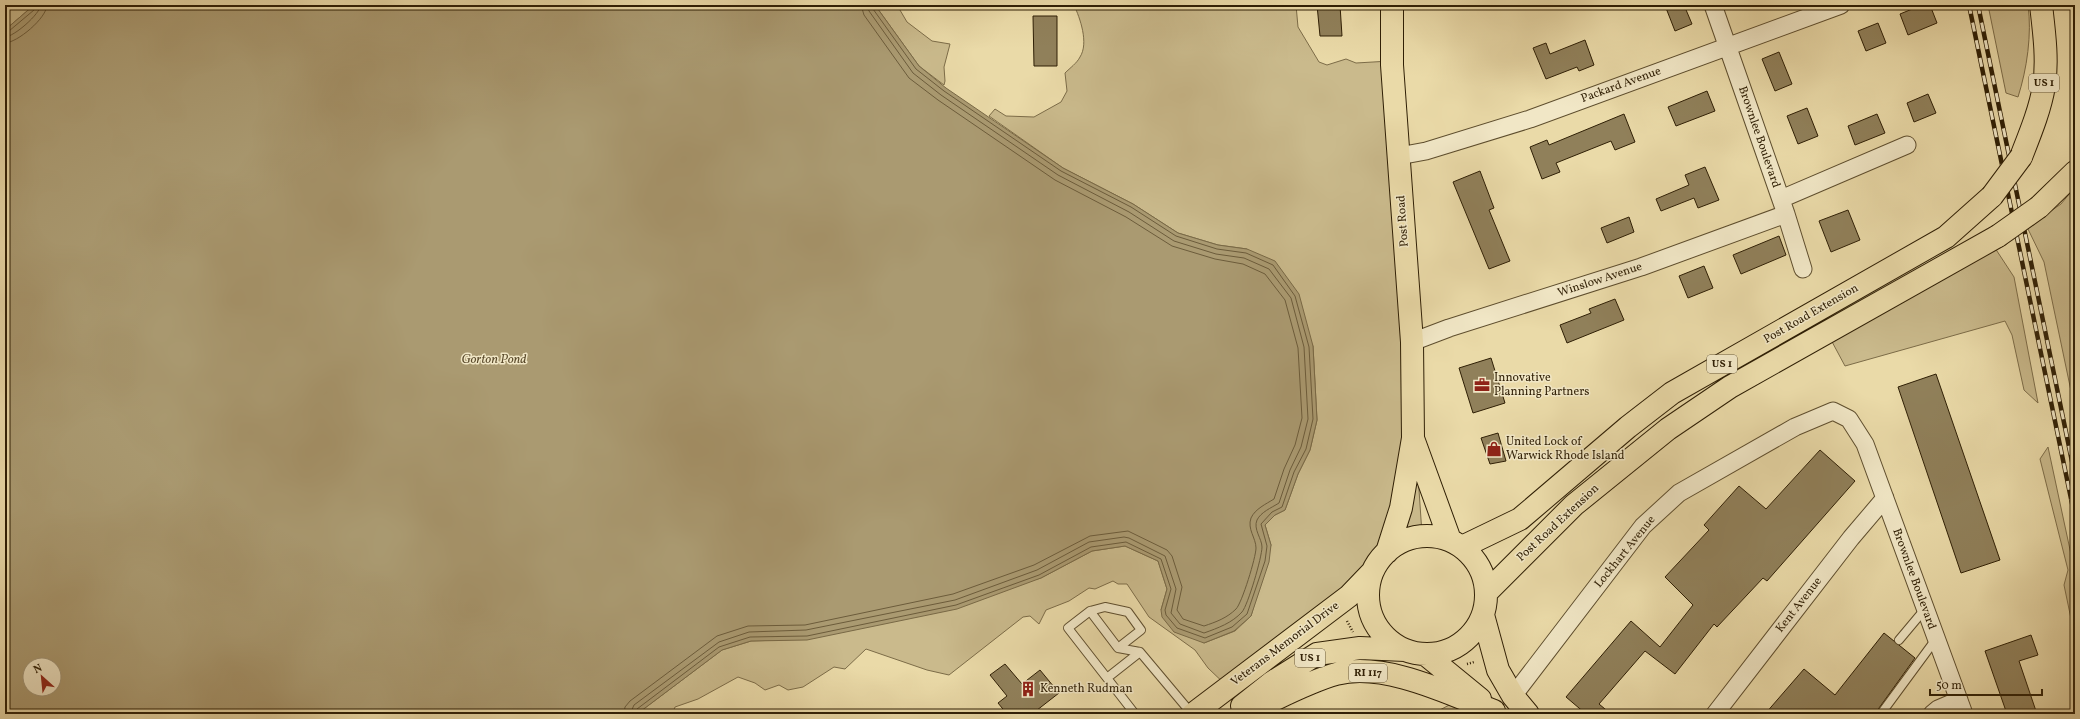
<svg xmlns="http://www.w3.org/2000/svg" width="2080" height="719" viewBox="0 0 2080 719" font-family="Vollkorn,serif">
  <rect width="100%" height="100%" fill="#eadaa8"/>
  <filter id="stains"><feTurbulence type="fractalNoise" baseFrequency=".005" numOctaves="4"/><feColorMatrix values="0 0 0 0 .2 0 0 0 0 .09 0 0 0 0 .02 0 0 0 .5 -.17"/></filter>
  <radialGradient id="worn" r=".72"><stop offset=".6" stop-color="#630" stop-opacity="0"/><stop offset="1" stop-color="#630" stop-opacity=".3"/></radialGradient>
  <path fill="#caba8c" stroke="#7c6c48" d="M5,5H34L5,30Z
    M875,5H897L907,22L932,41L950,44L944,67L945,81L944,85L919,66Z
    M1074,5H1296L1298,27L1319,62L1327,65L1346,59L1356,63L1390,61L1422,534L1420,542L1331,602L1229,688L1208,668L1195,650L1149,617L1127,584H1118L1113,581L1095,589L1089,588L1069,601L1046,610L1039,624L1030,616L1023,617L949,675L927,670L866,649L845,669L834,667L803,687L788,690L779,685L765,690L755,683L738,677L698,699L675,707L672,714H637L722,650L751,641L807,639L1041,578L1092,551L1125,546L1158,561L1167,589L1161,610L1204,643L1235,631L1251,616L1271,545L1265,525L1275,515L1285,510L1298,474L1310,450L1317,420L1313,346L1247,249L1218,245L1178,233L1133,204L1063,168L989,116L995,109L1006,116L1034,117L1061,102L1067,91L1065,73C1070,68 1077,63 1080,57C1089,43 1080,18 1074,5Z
    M1988,5H2028C2032,34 2027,69 2018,97L2006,93Z
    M2075,187V410L2044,262L2027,227L2061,204Z
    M1995,248L2014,277L2038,403L2024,390L2012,335L2005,321L1845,366L1830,338Z
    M2048,447L2075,573V638L2064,585L2068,570L2040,459Z
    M1478,683L1498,704L1489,714H1432L1457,701Z"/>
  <path fill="#aa9a71" stroke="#796946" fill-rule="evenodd" d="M34,5H875L919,66L946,88L1063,168L1133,204L1178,233L1218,245L1247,249L1275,261L1299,294L1313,346L1317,420L1310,450L1298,474L1285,510L1275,515L1265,525L1271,545L1269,562L1251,616L1234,631L1204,643L1174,632L1162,617L1161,610L1167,589L1158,561L1125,546L1092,551L1041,578L957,609L807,640L751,641L722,650L637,714H5V30ZM30,665H54V689H30Z"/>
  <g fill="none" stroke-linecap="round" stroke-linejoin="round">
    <path stroke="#6c5c3b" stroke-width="1" d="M5,32L9,31L34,10L36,5
      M5,37C14,37 40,14 41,5
      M5,43C17,43 47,18 47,5
      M624,714L625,707L630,701L717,636L748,626L805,625L953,594L1034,565L1090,536L1128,531L1167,550L1172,556L1182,587L1177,610L1183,619L1204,626C1216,622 1227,618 1236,609C1242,603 1256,557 1256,548C1256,538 1247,529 1251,518C1255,509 1266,504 1274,499L1284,469L1295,445L1302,418L1298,348L1285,300L1265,274L1243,264L1215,259L1172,246L1126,217L1055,180L938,100L909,78L864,15L861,5
      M630,714L634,705L719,642L749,632L806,630L955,600L1037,570L1089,542L1124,537L1129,538L1165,556L1176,589L1171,613L1180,624L1204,633C1218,628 1232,623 1242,612C1248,605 1262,557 1262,547C1262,539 1253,529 1257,520C1261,512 1271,508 1279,503L1290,470L1301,447L1308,419L1304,347L1291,298L1269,269L1244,258L1216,254L1174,241L1129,212L1058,175L941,95L913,73L869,11L867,5
      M635,714L637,709L719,647L750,637L807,636L956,605L1039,575L1091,547L1126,542L1161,559L1171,589L1165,610L1166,615L1177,628L1205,638L1232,627L1247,614L1265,561L1267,546L1261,524L1272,512L1282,507L1294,472L1306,449L1313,419L1309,347L1295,296L1273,265L1246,253L1217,249L1176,236L1131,207L1061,171L944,91L916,69L873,9L872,5"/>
  </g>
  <path fill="#90805a" stroke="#2f1f05" d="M1317,5H1340L1342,36H1320Z
    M1674,5H1684L1692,24L1675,31L1666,8Z
    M1922,5H1930L1937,23L1908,35L1900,14Z
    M1033,16H1057V66H1034Z
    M1878,23L1886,43L1866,51L1858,31Z
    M1585,40L1594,65L1579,71L1577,67L1546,79L1533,48L1546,43L1550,54Z
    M1779,52L1792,84L1775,91L1762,59Z
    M1707,91L1715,111L1676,126L1668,107Z
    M1928,94L1936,113L1914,122L1907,103Z
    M1807,108L1818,136L1798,144L1787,116Z
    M1624,114L1635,142L1615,150L1611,141L1556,163L1560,172L1542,179L1530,147L1547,140L1549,145Z
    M1877,114L1885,133L1855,145L1848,126Z
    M1705,167L1719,200L1698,208L1694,198L1661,211L1656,199L1689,185L1685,175Z
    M1480,171L1494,208L1489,210L1510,261L1489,269L1453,182Z
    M1848,210L1860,240L1831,252L1819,221Z
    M1629,217L1634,232L1607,243L1601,228Z
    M1779,236L1786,255L1741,274L1733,255Z
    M1704,266L1713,288L1688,298L1679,276Z
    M1615,299L1624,320L1567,343L1560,325L1591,313L1589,309Z
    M1491,358L1505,403L1473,413L1459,368Z
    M1936,374L2000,560L1961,573L1898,387Z
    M1498,433L1506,461L1490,464L1481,438Z
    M1820,450L1855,481L1767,581L1763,578L1717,627L1714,624L1675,674L1645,651L1599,704L1611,714H1586L1566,697L1631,621L1660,647L1693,605L1665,577L1709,530L1704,525L1739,486L1766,509Z
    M1884,633L1915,658L1879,708L1876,714H1765L1804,669L1835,695Z
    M2031,635L2038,655L2019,661L2037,714H2007L1985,651Z
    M1005,664L1022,684L1040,670L1059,693L1032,714H1007L998,703L1007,696L990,675Z"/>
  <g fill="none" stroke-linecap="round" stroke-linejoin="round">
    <defs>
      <path id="lane" d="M1090,611L1105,607L1128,612L1141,630L1118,648
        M1899,640L1925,609
        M1107,678L1140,652
        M1135,714L1068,628L1090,611L1118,648L1140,652L1192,714
        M1886,714L1883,711L1936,639"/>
      <path id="street" d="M1713,5L1786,214L1803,269
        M1399,156L1426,151L1530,119L1841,5
        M1781,199L1907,145
        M1412,342L1449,328L1641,267L1786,214
        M1513,696L1643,526L1679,493L1795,427L1833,411L1849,419L1865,444L1964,714
        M1715,714L1851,538L1885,498
        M1932,714L1938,709L1959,700"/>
      <path id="primary" d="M2021,157C2030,134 2040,110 2044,86C2048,60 2044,31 2041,5
        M2039,207L2075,172
        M1414,441L1450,540
        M1368 595a59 59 0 1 1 118 0a59 59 0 1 1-118 0Z
        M1462,547L1520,519L1628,427L1672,393L1946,237L1992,196
        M1387,552L1401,508L1413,438L1412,342L1392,65V5
        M1487,592L1574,505L1668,429L1730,387L1998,236
        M1483,615L1498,670L1513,696L1528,714
        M1425,654L1480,699
        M1242,706L1271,683L1317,654L1360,648L1405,650
        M1193,714L1349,596L1373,571
        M1243,714C1274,701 1304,683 1336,674C1384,661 1450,694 1494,711"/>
    </defs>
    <use href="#lane" stroke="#5e4e2e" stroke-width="10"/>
    <use href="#street" stroke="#5e4e2e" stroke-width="19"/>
    <use href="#primary" stroke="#2f1f05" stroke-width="24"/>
    <path stroke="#2f1f05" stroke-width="2.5" stroke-dasharray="1 2" stroke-linecap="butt" d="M1347,621L1353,632
      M1467,664L1474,662"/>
    <use href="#lane" stroke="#f1e7c6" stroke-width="8"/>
    <use href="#street" stroke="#f1e7c6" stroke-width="17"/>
    <use href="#primary" stroke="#eadaa8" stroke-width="22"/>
    <defs>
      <path id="rail" d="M1969,5L2075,518
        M1978,5L2075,476"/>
    </defs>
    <use href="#rail" stroke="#2f1f05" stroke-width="4.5"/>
    <use href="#rail" stroke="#f1e7c6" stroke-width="3" stroke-dasharray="9" stroke-linecap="butt"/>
    <defs>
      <path id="primary-bridge" d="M1992,196L2021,157
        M1998,236L2039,207"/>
    </defs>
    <use href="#primary-bridge" stroke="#2f1f05" stroke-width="24" stroke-linecap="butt"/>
    <use href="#primary-bridge" stroke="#eadaa8" stroke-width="22"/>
  </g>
  <defs>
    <symbol id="office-bare" viewBox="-9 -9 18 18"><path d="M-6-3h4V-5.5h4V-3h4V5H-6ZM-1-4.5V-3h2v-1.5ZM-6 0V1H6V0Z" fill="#8f2418" stroke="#f1e7c6" stroke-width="2.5" paint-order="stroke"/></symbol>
    <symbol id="shop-bare" viewBox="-9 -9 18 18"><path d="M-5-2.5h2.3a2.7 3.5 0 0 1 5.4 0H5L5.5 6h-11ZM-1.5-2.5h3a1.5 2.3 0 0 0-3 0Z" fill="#8f2418" stroke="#f1e7c6" stroke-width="2.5" paint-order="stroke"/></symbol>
    <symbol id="building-bare" viewBox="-9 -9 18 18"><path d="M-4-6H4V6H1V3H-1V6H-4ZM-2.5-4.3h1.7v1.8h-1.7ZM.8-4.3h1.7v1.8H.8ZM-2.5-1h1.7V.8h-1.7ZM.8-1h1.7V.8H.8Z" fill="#8f2418" stroke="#f1e7c6" stroke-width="2.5" paint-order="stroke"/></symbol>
  </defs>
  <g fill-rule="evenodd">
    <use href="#office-bare" x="1471" y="374" width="22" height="22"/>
    <use href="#shop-bare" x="1483" y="438" width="22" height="22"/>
    <use href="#building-bare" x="1017" y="678" width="22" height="22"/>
  </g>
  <g text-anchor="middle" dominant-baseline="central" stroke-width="3" stroke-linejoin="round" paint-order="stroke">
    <g fill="#f1e7c6" stroke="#695b3f" stroke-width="1">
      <rect x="2029" y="74" width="30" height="18" rx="3"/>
      <rect x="1707" y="355" width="30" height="18" rx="3"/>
      <rect x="1295" y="649" width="30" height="18" rx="3"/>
      <rect x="1349" y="664" width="38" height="18" rx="3"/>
    </g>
    <g font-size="11" font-weight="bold" fill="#2f1f05">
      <text x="2044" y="83">US 1</text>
      <text x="1722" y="364">US 1</text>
      <text x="1310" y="658">US 1</text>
      <text x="1368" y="673">RI 117</text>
    </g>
    <g font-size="12" fill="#2f1f05" stroke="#f1e7c6">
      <text transform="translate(1621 85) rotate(-20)">Packard Avenue</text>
      <text transform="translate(1759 137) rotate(71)">Brownlee Boulevard</text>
      <text transform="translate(1403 221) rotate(-94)">Post Road</text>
      <text transform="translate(1600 280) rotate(-18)">Winslow Avenue</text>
      <text transform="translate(1811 314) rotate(-30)">Post Road Extension</text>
      <text transform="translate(1558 523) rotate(-43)">Post Road Extension</text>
      <text transform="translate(1625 552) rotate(-51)">Lockhart Avenue</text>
      <text transform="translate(1914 579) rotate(70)">Brownlee Boulevard</text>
      <text transform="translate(1799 605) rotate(-52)">Kent Avenue</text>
      <text transform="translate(1285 644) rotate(-37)">Veterans Memorial Drive</text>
    </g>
    <g font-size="12" fill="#2f1f05" stroke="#f1e7c6" text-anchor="start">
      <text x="1494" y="378">Innovative<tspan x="1494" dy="14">Planning Partners</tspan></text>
      <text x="1506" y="442">United Lock of<tspan x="1506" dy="14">Warwick Rhode Island</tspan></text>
      <text x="1040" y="689">Kenneth Rudman</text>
    </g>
    <g font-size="13" font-style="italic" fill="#5a4a2b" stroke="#f1e7c6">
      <text x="494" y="360">Gorton Pond</text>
    </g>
  </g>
  <rect width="2080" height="719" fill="none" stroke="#eadaa8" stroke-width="20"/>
  <rect x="6" y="6" width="2068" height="707" fill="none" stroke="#2f1f05" stroke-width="2"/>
  <rect x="10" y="10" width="2060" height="699" fill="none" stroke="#2f1f05"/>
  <g transform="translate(42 677) rotate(333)"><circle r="19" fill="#f1e7c6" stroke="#a39779"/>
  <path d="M0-3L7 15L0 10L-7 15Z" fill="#8f2418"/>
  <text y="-6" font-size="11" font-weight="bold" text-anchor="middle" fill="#2f1f05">N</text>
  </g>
  <path d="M1930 689v6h112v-6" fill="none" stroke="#2f1f05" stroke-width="2"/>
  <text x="1936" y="689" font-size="12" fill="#2f1f05" stroke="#f1e7c6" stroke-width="3" paint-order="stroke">50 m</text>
  <rect width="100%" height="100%" filter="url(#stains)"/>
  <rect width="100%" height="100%" fill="url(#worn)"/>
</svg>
